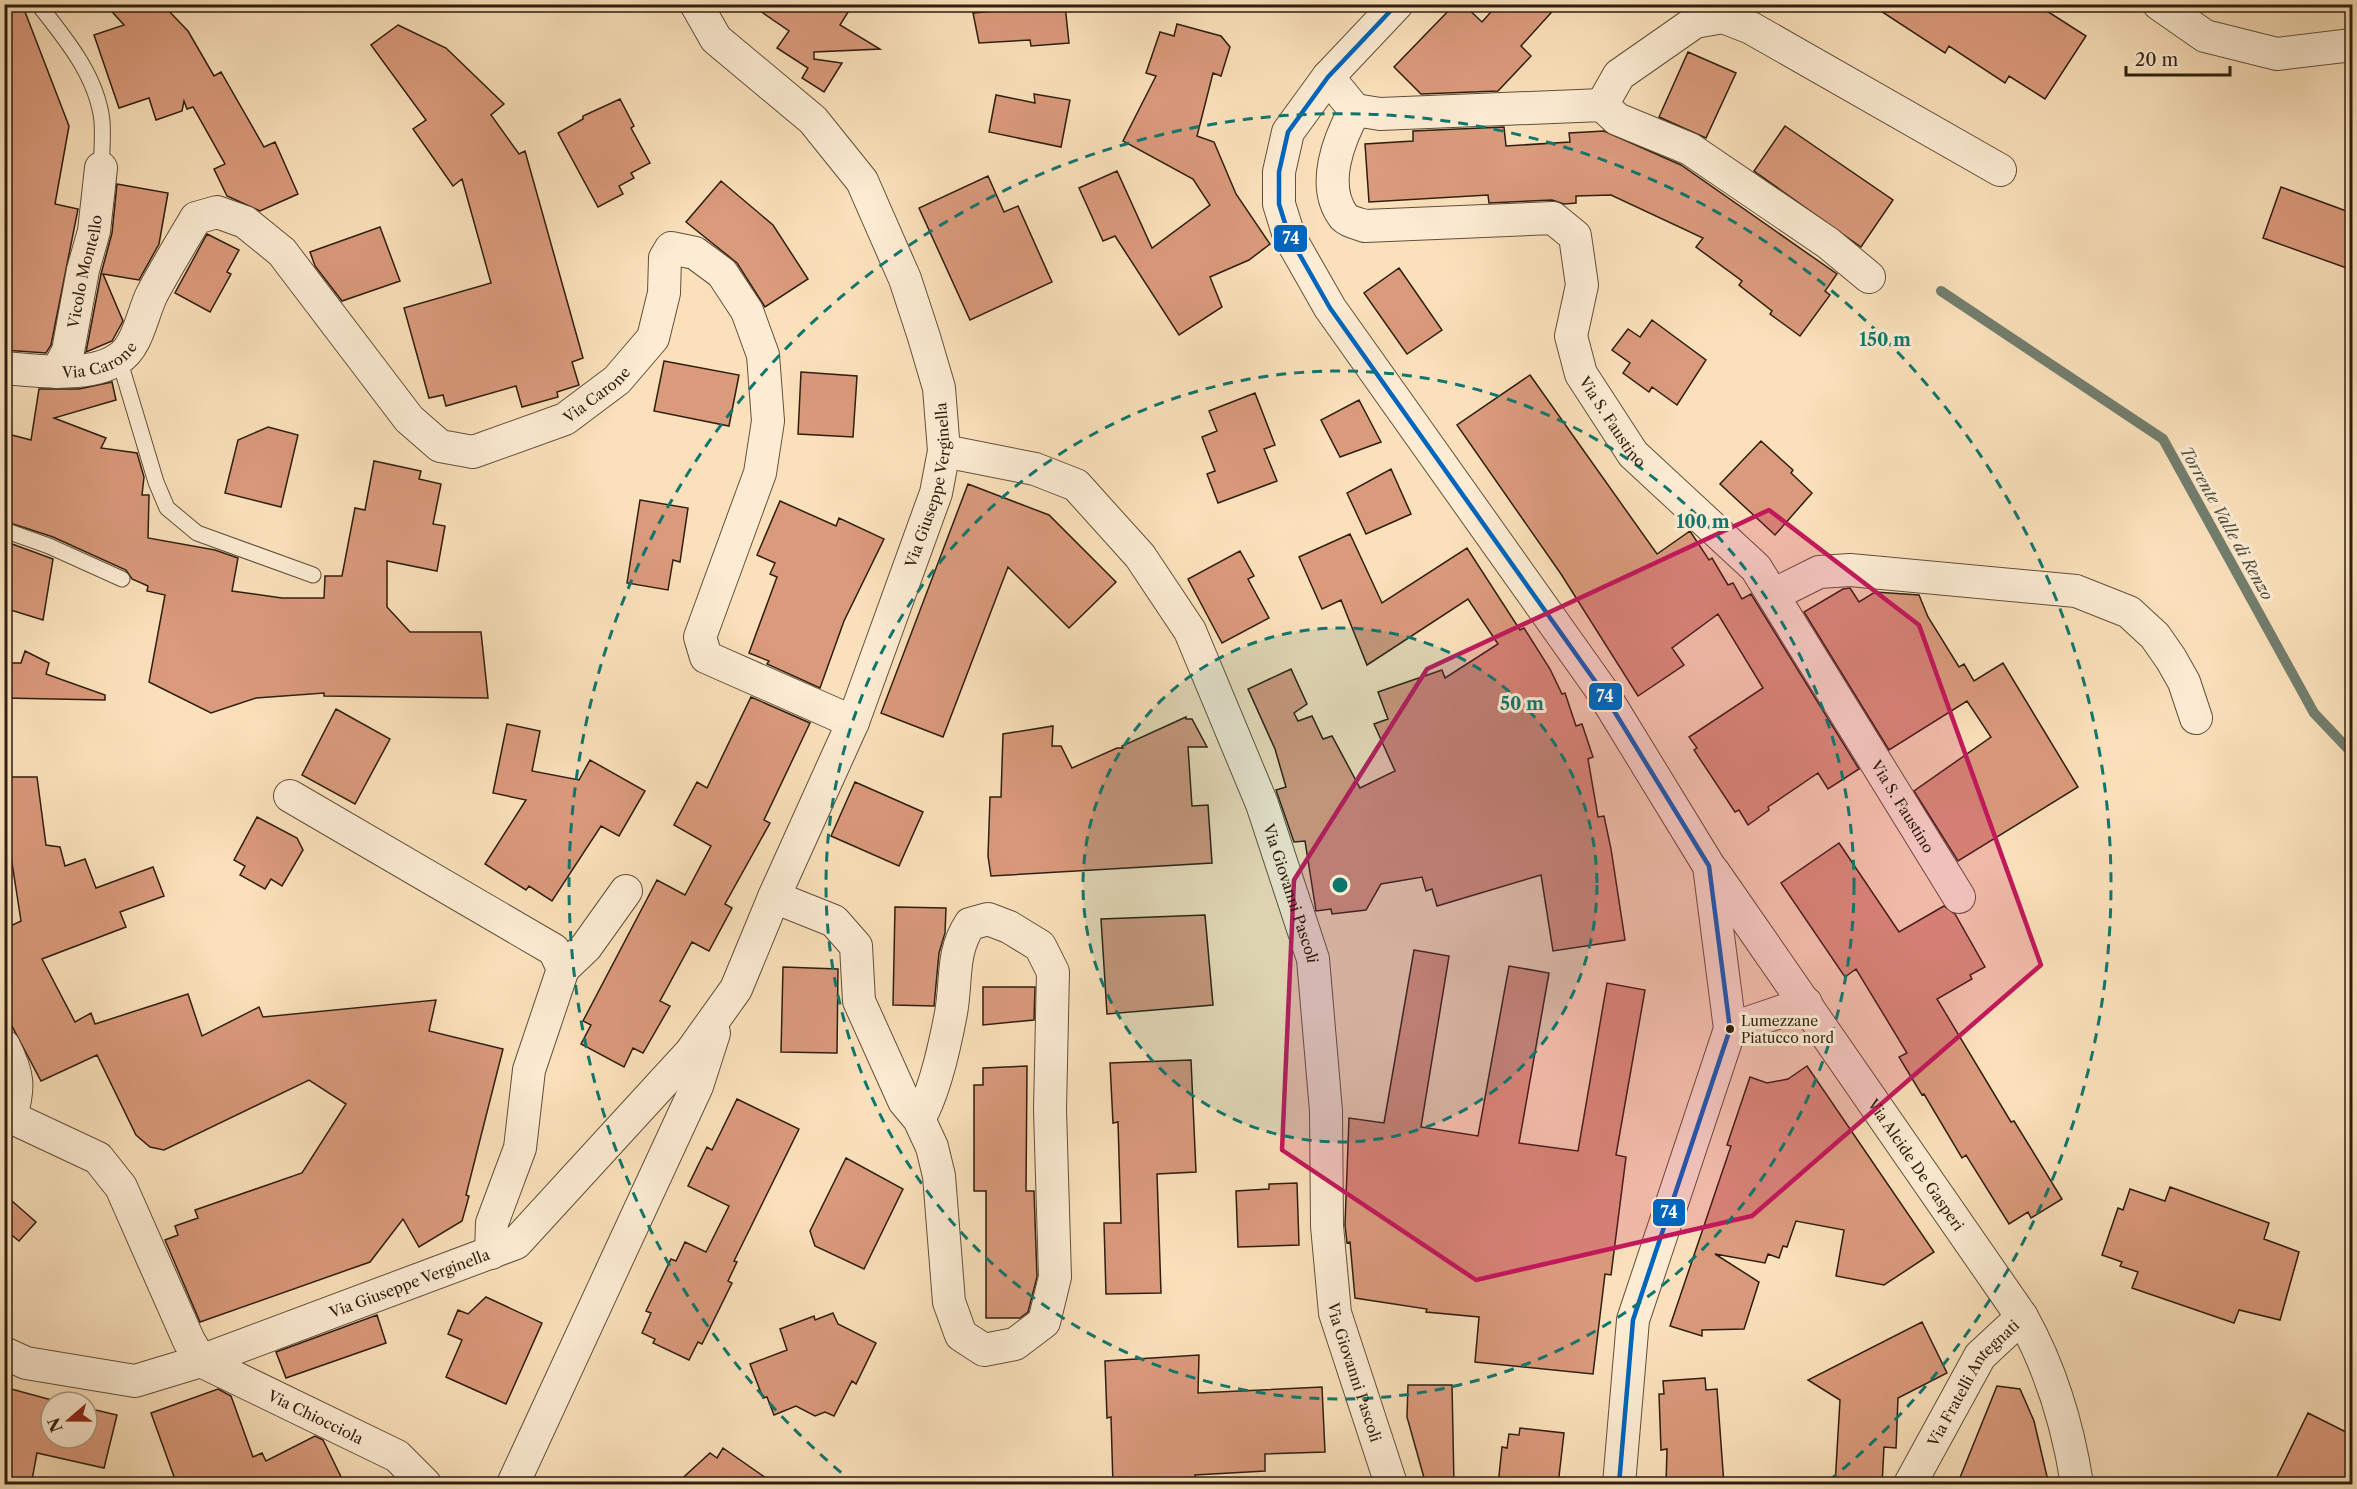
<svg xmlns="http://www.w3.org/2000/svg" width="2357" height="1489" viewBox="0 0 2357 1489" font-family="'Libre Caslon Text',serif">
  <rect width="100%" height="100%" fill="#fae1bb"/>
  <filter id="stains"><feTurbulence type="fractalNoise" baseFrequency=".00333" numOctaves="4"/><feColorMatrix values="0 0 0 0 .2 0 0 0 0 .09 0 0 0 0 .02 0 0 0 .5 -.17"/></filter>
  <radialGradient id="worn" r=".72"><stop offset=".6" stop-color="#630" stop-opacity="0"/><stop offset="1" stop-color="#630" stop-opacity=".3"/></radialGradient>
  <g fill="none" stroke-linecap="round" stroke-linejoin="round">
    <path stroke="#727e6e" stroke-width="10" d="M1941,291L2163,439L2314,713L2352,753"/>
  </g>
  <path fill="#da9a7c" stroke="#2f1e10" stroke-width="1.5" d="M4,4H22L69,126L55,204L78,209L51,345L46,353L4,350Z
    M105,4H162L188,31L214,76L221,72L264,147L275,142L298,194L260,211L227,196L214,169L225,164L193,107L187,109L184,101L182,111L156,120L149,98L119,108L94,35L124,25Z
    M750,4H853L840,25L880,49L814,52V59L842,63L824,92L802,78L808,68L777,48L789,31Z
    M1455,4H1463L1482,22L1498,4H1559L1521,46L1531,56L1498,91L1421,94L1394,67Z
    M1870,4H2036L2086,36L2045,99L2009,76L2005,83L1949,46L1945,53Z
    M1065,5L1069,43L1031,46L1030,40L979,43L973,13Z
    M1177,24L1221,36L1230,47L1221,76L1213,73L1197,136L1214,142L1236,194L1270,244L1249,260L1210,277L1222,307L1179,335L1115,236L1103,241L1079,188L1117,171L1152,248L1210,205L1193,179L1123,141L1156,76L1146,73L1160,32L1174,36Z
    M398,25L446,48L504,104L491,115L519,154L525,151L583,358L572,362L579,385L557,392L558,397L522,407L516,386L446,406L443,395L429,398L404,308L491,283L462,179L453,186L413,129L426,120L371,45Z
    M1688,52L1736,73L1706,138L1659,117Z
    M1034,94L1070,100L1061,147L989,132L996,95L1035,103Z
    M620,99L634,126L631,128L650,163L631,173L634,178L619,186L623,194L598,207L558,133L583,119V116Z
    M1785,126L1893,200L1861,247L1754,171Z
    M1504,127L1506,146L1570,142L1569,133L1604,131L1681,165L1837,274L1825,291L1830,295L1800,336L1770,314L1772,311L1739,285L1742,281L1696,247L1703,238L1611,195L1576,196V203L1564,204L1552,200L1489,203L1488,195L1369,202L1365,144L1413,141V131Z
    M988,176L1004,212L1018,206L1052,282L970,320L919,208Z
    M721,181L773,225L808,279L765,307L737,263L686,222Z
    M117,184L168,193L159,244L139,280L103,274L123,321L112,341L86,352L101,274L112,233Z
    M2281,187L2352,213V270L2263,238Z
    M380,227L400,281L342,301L315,266L310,252Z
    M207,234L239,250L227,272L231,274L210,312L175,293Z
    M1399,268L1442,330L1407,354L1364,293Z
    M1652,320L1706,360L1677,405L1652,387L1649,392L1623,373L1630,363L1612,350L1628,329L1640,337Z
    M664,361L739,375L729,426L654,411Z
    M801,372L857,376L853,437L798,434Z
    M1530,375L1657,554L1690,531L1709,560L1712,558L1728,585L1733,583L1742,599L1751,594L1859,769L1828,789L1818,773L1768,807L1769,810L1748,825L1739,810L1735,812L1694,750L1697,748L1689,737L1763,688L1718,614L1672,648L1684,665L1638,696L1561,574L1457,425Z
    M112,382L116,400L54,418L106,438L101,448L137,453L144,477L142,495H149L148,538L215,550L238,558L232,591L282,598H324L325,576H342L355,508L365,510L374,461L421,471L419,479L441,484L433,524L445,526L437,571L387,561V607L410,632H481L488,698L324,696V693L256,698L211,713L149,682L165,595L147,591L148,586L132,579L126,570L53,537L4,521V433L31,440L39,389H79Z
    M1255,393L1275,445L1264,449L1277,481L1218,503L1207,474L1215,471L1202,437L1217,431L1209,411Z
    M1359,400L1381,442L1340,457L1321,420Z
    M268,427L298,435L281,507L225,493L238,440Z
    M1761,441L1793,470L1791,473L1812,493L1775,535L1720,484Z
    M1391,469L1411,514L1366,534L1347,493Z
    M968,484L1049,515L1116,582L1069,628L1008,567L943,737L881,713Z
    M640,500L688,508L680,562L673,560L668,590L627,583Z
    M780,501L836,526L839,518L884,539L844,621L820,688L767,664L769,661L749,653L777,577L770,574L775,563L757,555Z
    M1350,534L1382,603L1467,548L1520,630L1524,628L1550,669L1562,694L1565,693L1576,726L1582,724L1593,757L1588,759L1598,817L1604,816L1611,849L1625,940L1553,951L1541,875L1437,906L1432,889L1426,891L1422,877L1381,884L1366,910L1332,914L1331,909L1316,911L1305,841L1294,842L1276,790L1286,787L1275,749L1248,689L1291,669L1307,704L1294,713L1298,721L1312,716L1323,739L1332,736L1360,788L1395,771L1374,724L1388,719L1378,692L1442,670L1445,678L1498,644L1468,599L1367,665L1341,600L1322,609L1299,557Z
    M4,541L53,559L43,620L4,608Z
    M1240,551L1254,576L1248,579L1269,618L1222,643L1188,579Z
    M1850,588L1859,602L1875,592L1919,595L1928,617L1959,667L1964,664L1974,681L2003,663L2078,787L1958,861L1914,791L1991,737L1967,701L1889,750L1804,612L1843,589Z
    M25,651L49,663L46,674L105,695V700L4,698V663H21Z
    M751,697L810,723L764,820L770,823L725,904L732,908L709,951L692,942L660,1001L670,1006L643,1053L633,1048L624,1067L581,1044L591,1025L583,1021L657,880L685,895L711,846L674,825L697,782L707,788Z
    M336,709L390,739L355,804L302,775Z
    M1186,717V719H1192L1207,747H1188L1192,806L1208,805L1212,863L991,876L988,856L990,797H1001L1003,734L1053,726L1052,746H1061L1072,768L1117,748H1123L1122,746Z
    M507,724L540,731L532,771L579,780L590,760L645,791L619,836L601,826L552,901L529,886L526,890L485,864L526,800L493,793Z
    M4,777H37L46,845L60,847L65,866L85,859L96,888L153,867L164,896L120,912L126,927L42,959L75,1022L91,1013L95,1024L188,994L202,1036L259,1007L263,1017L436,1000L429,1031L503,1049L466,1195L469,1196L462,1221L419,1247L403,1219L370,1262L200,1322L165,1240L178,1235L175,1226L198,1218L195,1210L302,1173L346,1104L309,1080L164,1150L150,1147L136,1135L97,1055L41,1081L4,1011V929L21,921L4,811Z
    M855,782L923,812L899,866L831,836Z
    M257,817L297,838L303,850L282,886L271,879L265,889L240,875L245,866L234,860Z
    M1839,843L1899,932L1944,906L1955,914L1985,967L1970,975L1972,979L1937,999L2011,1122L2014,1121L2062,1199L2031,1218L2028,1212L2009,1224L1966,1155L1962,1158L1924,1094L1922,1095L1899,1057L1907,1053L1856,969L1845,977L1781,883Z
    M895,907L946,908L945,933L939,953L934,1006L893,1005Z
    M1205,915L1213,1005L1107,1014L1101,919Z
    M1414,950L1449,956L1421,1127L1478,1136L1509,966L1549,973L1519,1143L1578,1151L1607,983L1645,990L1616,1155L1626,1157L1611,1275L1605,1274L1593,1374L1475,1362L1479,1317L1426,1312L1427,1309L1355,1298L1350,1242L1347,1243L1345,1225L1349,1118L1384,1123Z
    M783,967L838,969L837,1053L781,1052Z
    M983,987H1035L1034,1020L983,1025Z
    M1191,1060L1196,1172L1157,1174L1161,1293L1106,1294L1104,1223H1121L1118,1122L1113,1123L1110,1063Z
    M1027,1066L1026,1191H1034L1037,1277L1028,1312L1020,1318H986V1191H974V1085H983V1068Z
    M1807,1066L1934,1252L1884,1285L1836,1276L1844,1230L1796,1221L1787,1247L1783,1246L1779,1258L1768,1254L1765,1263L1715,1254L1759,1282L1744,1329L1702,1330V1336L1670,1326L1731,1146L1727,1145L1750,1077L1767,1083L1788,1079Z
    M737,1099L799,1129L734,1261L737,1262L728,1281L732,1283L702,1344L698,1342L689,1360L653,1343L655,1339L642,1333L651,1313L646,1311L671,1259L676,1261L685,1242L706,1252L729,1206L688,1186L707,1147L712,1150Z
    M846,1158L903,1189L864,1269L815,1246L810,1231Z
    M1297,1183L1299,1245L1238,1247L1236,1191L1269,1189V1184Z
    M2170,1187L2269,1223L2264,1239L2299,1252L2280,1320L2239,1310L2234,1323L2132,1288L2138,1272L2120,1266L2122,1262L2102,1255L2118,1208L2123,1210L2130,1189L2165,1201Z
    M4,1194L36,1222L19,1241L4,1229Z
    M486,1297L542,1323L506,1404L446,1377L462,1340L448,1334L458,1310L468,1314Z
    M833,1313L838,1324L876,1343L856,1384L852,1381L834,1416L825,1412L815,1416L796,1406L774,1415L767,1397L763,1398L750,1364L787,1350L780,1329L814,1316L815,1320Z
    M377,1315L386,1343L286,1378L276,1352Z
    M1922,1322L1947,1373L1898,1398L1896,1448L1884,1447L1882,1485H1835L1840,1400L1808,1380Z
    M1199,1355L1198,1393L1322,1387L1325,1452L1265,1454V1471L1195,1475V1485H1113L1111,1417L1107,1418L1105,1361Z
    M1705,1378L1706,1390L1717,1389L1724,1485H1666L1667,1449L1661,1450L1659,1394H1664L1663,1381Z
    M1408,1385H1452L1454,1485H1426L1407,1417Z
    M1997,1386L2020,1389L2034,1421L2049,1485H1957Z
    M4,1387L59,1402H51V1438H87V1408L117,1415L104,1468L37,1453L31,1485H4Z
    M218,1389L231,1396L253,1457L262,1453L266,1461L315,1436L323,1440L345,1485H177L151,1413Z
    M2308,1413L2352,1435V1485H2273Z
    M1520,1428L1564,1433L1558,1485H1498L1502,1447L1507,1448L1509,1434L1519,1435Z
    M723,1448L776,1485H675L710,1453L717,1458Z"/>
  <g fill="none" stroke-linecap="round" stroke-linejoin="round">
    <defs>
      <path id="lane" d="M38,4C65,38 97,76 102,121C103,136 102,153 101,168
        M119,359L156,482L167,508L197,533L313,575
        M4,530L49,546L122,579"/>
      <g id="street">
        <path d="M1397,4L1328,77L1288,132L1279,172V204L1289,236L1330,308L1600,688L1709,866L1730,1029L1633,1320L1619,1484"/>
        <path d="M2159,4L2205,36L2277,54L2352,45"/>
        <path id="s1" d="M1328,77L1355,110C1339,139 1320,186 1344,217C1349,222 1359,224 1365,226L1553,218L1575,236L1582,285L1571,336L1581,374L1633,454L1756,568L1959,897"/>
        <path d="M1602,105L1619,75L1695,22L1723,17L1751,28L2000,170"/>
        <path d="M1355,110L1380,114L1602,105L1617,119L1690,149L1828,243L1869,277"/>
        <path id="s2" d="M4,368C37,371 90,378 118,359C138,347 142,314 152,294C166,268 181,243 196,218L217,212L245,222L282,252L409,419L440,446L473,452L565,419L617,380L653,338L664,293L665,258L671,248L695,253L722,273L747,311L763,355L768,421L760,473L700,637L706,657L853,722"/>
        <path id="s3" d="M57,372L68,351L83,270L94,231L101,168"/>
        <path id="s4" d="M944,451L1035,469L1076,485L1140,556L1190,631L1262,804L1313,959L1326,1111L1327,1226L1335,1313L1391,1484"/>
        <path d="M1773,595L1819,572L1850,570L2076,591L2129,612L2155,636L2171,659L2184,682L2196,718"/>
        <path d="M290,796L554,950L563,969L529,1070L520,1148L492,1223L491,1253"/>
        <path id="s5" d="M1713,871L2022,1317C2051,1369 2068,1426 2077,1484"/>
        <path d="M774,897L834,921L856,946L859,1001L904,1101L919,1119L932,1147L939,1176L949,1302L961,1335L984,1350L1015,1344L1044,1322L1055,1277L1050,1110L1053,972L1040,946L1009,927L988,919L970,924C951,953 957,980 951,1013C945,1045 935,1092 919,1119"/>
        <path d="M563,969L586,947L626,891"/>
        <path d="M1730,1029L1806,1003"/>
        <path d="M4,1046C18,1074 20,1086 11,1116"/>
        <path id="s6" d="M4,1114L98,1158L121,1187L189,1341L201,1361L397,1456L425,1484"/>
        <path id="s7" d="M4,1353L26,1363L135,1381L201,1361L516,1243L691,1052L736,989L774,897L853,722L936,493L944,451L939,388L924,337L905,279L862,181L813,120L716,39L696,4"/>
        <path d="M513,1484L697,1086L714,1033"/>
        <path id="s8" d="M1910,1484L1980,1356L2022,1317"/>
      </g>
    </defs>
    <use href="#lane" stroke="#624f3b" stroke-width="17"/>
    <use href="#street" stroke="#624f3b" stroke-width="34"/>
    <use href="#lane" stroke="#fcecd3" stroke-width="15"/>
    <use href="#street" stroke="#fcecd3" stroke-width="32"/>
    <defs>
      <path id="bus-1" d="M1397,4L1328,77L1288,132L1279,172V204L1289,236L1330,308L1600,688L1709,866L1730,1029L1633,1320L1619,1484"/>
    </defs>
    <use href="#bus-1" stroke="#fcecd3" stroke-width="9"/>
    <use href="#bus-1" stroke="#0065bd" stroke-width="4.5"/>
  </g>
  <path fill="#c2185b" fill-opacity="0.2" stroke="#c2185b" stroke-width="4.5" stroke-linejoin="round" d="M1769,510L1919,625L2041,965L1752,1216L1476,1280L1282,1150L1294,880L1427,669Z"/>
  <circle cx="1340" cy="885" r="257" fill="#0f766e" fill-opacity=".12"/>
  <g fill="none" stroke="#0f766e" stroke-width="3" stroke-dasharray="10 8">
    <circle cx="1340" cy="885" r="257"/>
    <circle cx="1340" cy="885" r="514"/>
    <path d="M855 1484A771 771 0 1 1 1825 1484"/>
  </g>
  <circle fill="#2f1e10" stroke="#fcecd3" stroke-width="2" cx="1730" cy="1029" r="5"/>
  <g text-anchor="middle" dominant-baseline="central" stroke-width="6" stroke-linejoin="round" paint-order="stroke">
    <g font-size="14" fill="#2f1e10" stroke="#fcecd3" text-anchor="start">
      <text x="1741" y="1021">Lumezzane<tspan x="1741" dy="17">Piatucco nord</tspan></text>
    </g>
    <g font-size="15" fill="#2f1e10" stroke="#fcecd3">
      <text stroke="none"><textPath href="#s3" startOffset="105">Vicolo Montello</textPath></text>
      <text stroke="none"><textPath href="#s2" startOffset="98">Via Carone</textPath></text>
      <text stroke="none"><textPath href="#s2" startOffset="800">Via Carone</textPath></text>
      <text stroke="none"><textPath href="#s1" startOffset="594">Via S. Faustino</textPath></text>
      <text stroke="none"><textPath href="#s7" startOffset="1418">Via Giuseppe Verginella</textPath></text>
      <text stroke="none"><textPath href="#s1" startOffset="1080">Via S. Faustino</textPath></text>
      <text stroke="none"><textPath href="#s4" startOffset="604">Via Giovanni Pascoli</textPath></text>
      <text stroke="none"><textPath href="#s5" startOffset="357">Via Alcide De Gasperi</textPath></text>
      <text stroke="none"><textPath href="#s7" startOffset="426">Via Giuseppe Verginella</textPath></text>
      <text stroke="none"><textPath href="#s4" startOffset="1090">Via Giovanni Pascoli</textPath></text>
      <text stroke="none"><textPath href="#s8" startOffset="120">Via Fratelli Antegnati</textPath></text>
      <text stroke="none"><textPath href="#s6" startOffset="460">Via Chiocciola</textPath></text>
    </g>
    <g font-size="16" font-style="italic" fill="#504e3f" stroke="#fcecd3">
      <text transform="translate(2227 523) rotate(61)">Torrente Valle di Renzo</text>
    </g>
  </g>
  <circle cx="1340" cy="885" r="9" fill="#0f766e" stroke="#fcecd3" stroke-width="3"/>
  <g font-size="18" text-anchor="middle" font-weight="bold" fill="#0f766e" stroke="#fcecd3" stroke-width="6" stroke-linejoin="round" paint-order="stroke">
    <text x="1885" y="346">150 m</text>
    <text x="1703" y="528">100 m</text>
    <text x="1522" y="710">50 m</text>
  </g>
  <g stroke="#fcecd3" stroke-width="2">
    <rect x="1273" y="224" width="35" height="29" rx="6" fill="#0065bd"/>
    <rect x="1588" y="682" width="35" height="29" rx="6" fill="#0065bd"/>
    <rect x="1652" y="1198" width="34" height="29" rx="6" fill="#0065bd"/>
  </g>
  <g font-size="16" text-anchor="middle" font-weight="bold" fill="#fff">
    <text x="1291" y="244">74</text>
    <text x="1605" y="702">74</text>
    <text x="1669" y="1218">74</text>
  </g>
  <rect width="2357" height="1489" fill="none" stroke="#fae1bb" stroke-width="24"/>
  <rect x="6" y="6" width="2345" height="1477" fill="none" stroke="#2f1e10" stroke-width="3"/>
  <rect x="12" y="12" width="2333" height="1465" fill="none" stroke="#2f1e10" stroke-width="1.5"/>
  <g transform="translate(69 1420) rotate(250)"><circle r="28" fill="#fcecd3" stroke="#aa9a85" stroke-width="1.5"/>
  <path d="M0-4.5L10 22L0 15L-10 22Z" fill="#8f2418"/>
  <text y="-9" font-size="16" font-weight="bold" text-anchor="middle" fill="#2f1e10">N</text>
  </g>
  <path d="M2126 66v9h104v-9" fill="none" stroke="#2f1e10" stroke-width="3"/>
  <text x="2135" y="66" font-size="18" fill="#2f1e10" stroke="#fcecd3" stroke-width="4.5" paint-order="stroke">20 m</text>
  <rect width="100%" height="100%" filter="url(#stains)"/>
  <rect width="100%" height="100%" fill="url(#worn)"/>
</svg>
